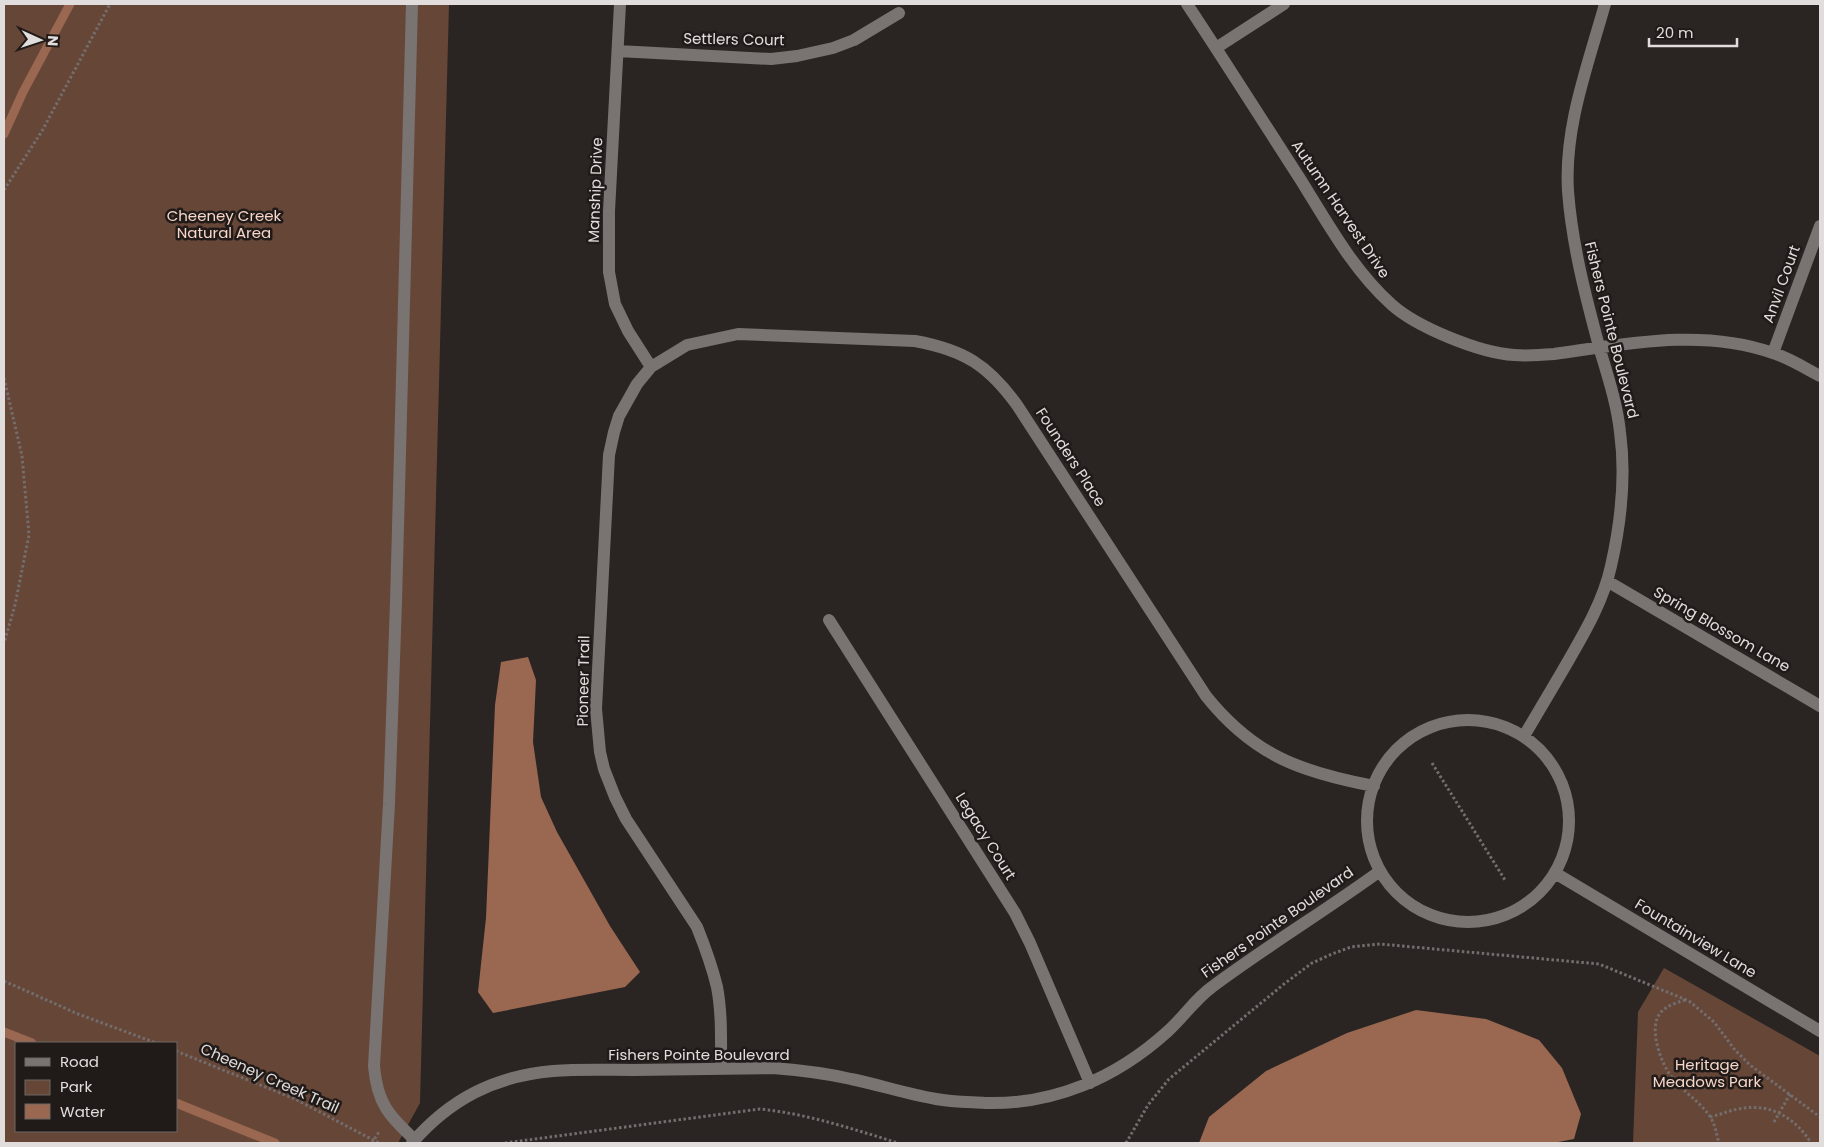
<svg xmlns="http://www.w3.org/2000/svg" width="1824" height="1147" viewBox="0 0 1824 1147" font-family="Poppins,sans-serif">
  <rect width="100%" height="100%" fill="#2a2523"/>
  <path fill="#664637" fill-rule="evenodd" d="M4,4H449L420,1103L398,1143H4ZM16,1043H176V1131H16Z
    M1664,968L1820,1056V1143H1633L1638,1012Z"/>
  <path fill="#9a6750" d="M528,657L536,680L533,742L541,797L557,832L610,926L640,972L625,987L493,1013L478,992L486,918L495,705L501,662Z
    M1416,1010L1486,1019L1539,1040L1562,1068L1581,1114L1574,1139L1553,1143H1199L1209,1117L1266,1071L1347,1033Z"/>
  <g fill="none" stroke-linecap="round" stroke-linejoin="round">
    <path stroke="#9a6750" stroke-width="9" d="M4,134L23,92L70,4
      M4,1032L32,1043
      M176,1103L275,1143"/>
    <path stroke="#736e6d" stroke-width="3" stroke-dasharray="2.5 2.5" stroke-linecap="butt" d="M4,190L42,131L110,4
      M4,378L22,456L29,535L15,605L4,643
      M1432,763L1505,880
      M4,981L78,1014L156,1043
      M1685,1000C1676,1003 1664,1006 1659,1015C1649,1030 1661,1063 1671,1076C1682,1091 1698,1100 1709,1115C1715,1123 1716,1133 1719,1143
      M176,1051L295,1099L379,1143
      M1710,1117C1722,1114 1733,1109 1745,1108C1773,1104 1797,1120 1811,1143
      M1774,1122L1790,1094
      M372,1143L379,1132
      M505,1143L760,1109C808,1114 853,1129 898,1143
      M1126,1143L1148,1105L1169,1079L1284,984L1312,963L1332,954L1351,947L1380,944L1599,964L1689,1001L1714,1022L1735,1050L1750,1065L1820,1117"/>
    <path stroke="#797371" stroke-width="12" d="M412,4L396,602L389,804L374,1066C377,1103 389,1116 415,1140"/>
    <path stroke="#797371" stroke-width="12" d="M620,4L609,211V272L615,304L628,331L651,367
      M1187,4C1226,63 1264,123 1302,182C1328,224 1354,271 1391,304C1416,327 1480,353 1514,355C1527,356 1542,355 1554,354C1626,344 1702,328 1773,353C1789,358 1805,368 1820,376
      M1216,48L1284,4
      M618,51L771,59L797,56L833,48L854,40L899,13
      M1773,353L1820,226
      M1607,581L1820,706
      M829,620L1015,913L1030,943L1090,1083
      M1367 821a101 101 0 1 1 202 0a101 101 0 1 1-202 0Z
      M1524,736C1537,714 1550,692 1563,670C1582,637 1603,603 1611,566C1621,522 1626,476 1620,432C1617,404 1608,377 1600,350C1586,298 1572,245 1568,191C1564,127 1588,65 1605,4
      M1555,873L1820,1031
      M721,1069C721,1042 722,1013 717,987C712,966 705,947 697,927L626,819L615,797L604,769L600,752L596,709L609,455L614,432L619,416L637,384L651,367L687,345L738,334L915,341C964,350 988,365 1017,405L1206,696C1254,756 1301,772 1374,786
      M412,1143C450,1099 495,1076 553,1071C579,1069 606,1070 633,1070C679,1069 726,1069 773,1068C799,1070 825,1073 851,1079C880,1085 907,1094 936,1099C952,1102 969,1102 985,1103C1054,1105 1116,1078 1167,1032C1183,1018 1195,999 1212,987C1267,946 1325,911 1380,871"/>
  </g>
  <g text-anchor="middle" dominant-baseline="central" stroke-width="5" stroke-linejoin="round" paint-order="stroke">
    <g font-size="15" fill="#e1dddc" stroke="#201b19">
      <text transform="translate(734 39) rotate(1)">Settlers Court</text>
      <text transform="translate(595 190) rotate(-88)">Manship Drive</text>
      <text transform="translate(1341 209) rotate(56)">Autumn Harvest Drive</text>
      <text transform="translate(1781 284) rotate(-70)">Anvil Court</text>
      <text transform="translate(1612 330) rotate(76)">Fishers Pointe Boulevard</text>
      <text transform="translate(1071 457) rotate(57)">Founders Place</text>
      <text transform="translate(1722 629) rotate(30)">Spring Blossom Lane</text>
      <text transform="translate(583 681) rotate(-89)">Pioneer Trail</text>
      <text transform="translate(986 836) rotate(58)">Legacy Court</text>
      <text transform="translate(1277 922) rotate(-35)">Fishers Pointe Boulevard</text>
      <text transform="translate(1696 938) rotate(31)">Fountainview Lane</text>
      <text x="699" y="1054">Fishers Pointe Boulevard</text>
      <text transform="translate(270 1078) rotate(24)">Cheeney Creek Trail</text>
    </g>
    <g font-size="15" fill="#f8d6c8" stroke="#201b19">
      <text x="224" y="215">Cheeney Creek<tspan x="224" dy="17">Natural Area</tspan></text>
      <text x="1707" y="1064">Heritage<tspan x="1707" dy="17">Meadows Park</tspan></text>
    </g>
  </g>
  <rect width="1824" height="1147" fill="none" stroke="#e1dddc" stroke-width="10"/>
  <rect x="15" y="1042" width="162" height="90" fill="#201b19" stroke="#6d6967"/>
  <rect x="25" y="1058" width="25" height="8" fill="#797371" stroke="#6d6967"/>
  <text x="60" y="1067" font-size="15" fill="#e1dddc">Road</text>
  <rect x="25" y="1080" width="25" height="15" fill="#664637" stroke="#6d6967"/>
  <text x="60" y="1092" font-size="15" fill="#e1dddc">Park</text>
  <rect x="25" y="1104" width="25" height="15" fill="#9a6750" stroke="#6d6967"/>
  <text x="60" y="1117" font-size="15" fill="#e1dddc">Water</text>
  <g transform="translate(40 40) rotate(93)" stroke="#201b19" stroke-width="4" paint-order="stroke">
  <path d="M0-4L9 19L0 12L-9 19Z" fill="#e1dddc"/>
  <text y="-8" font-size="14" font-weight="bold" text-anchor="middle" fill="#e1dddc">N</text>
  </g>
  <path d="M1649 38v8h88v-8" fill="none" stroke="#e1dddc" stroke-width="2.5"/>
  <text x="1656" y="38" font-size="15" fill="#e1dddc" stroke="#201b19" stroke-width="4" paint-order="stroke">20 m</text>
</svg>
